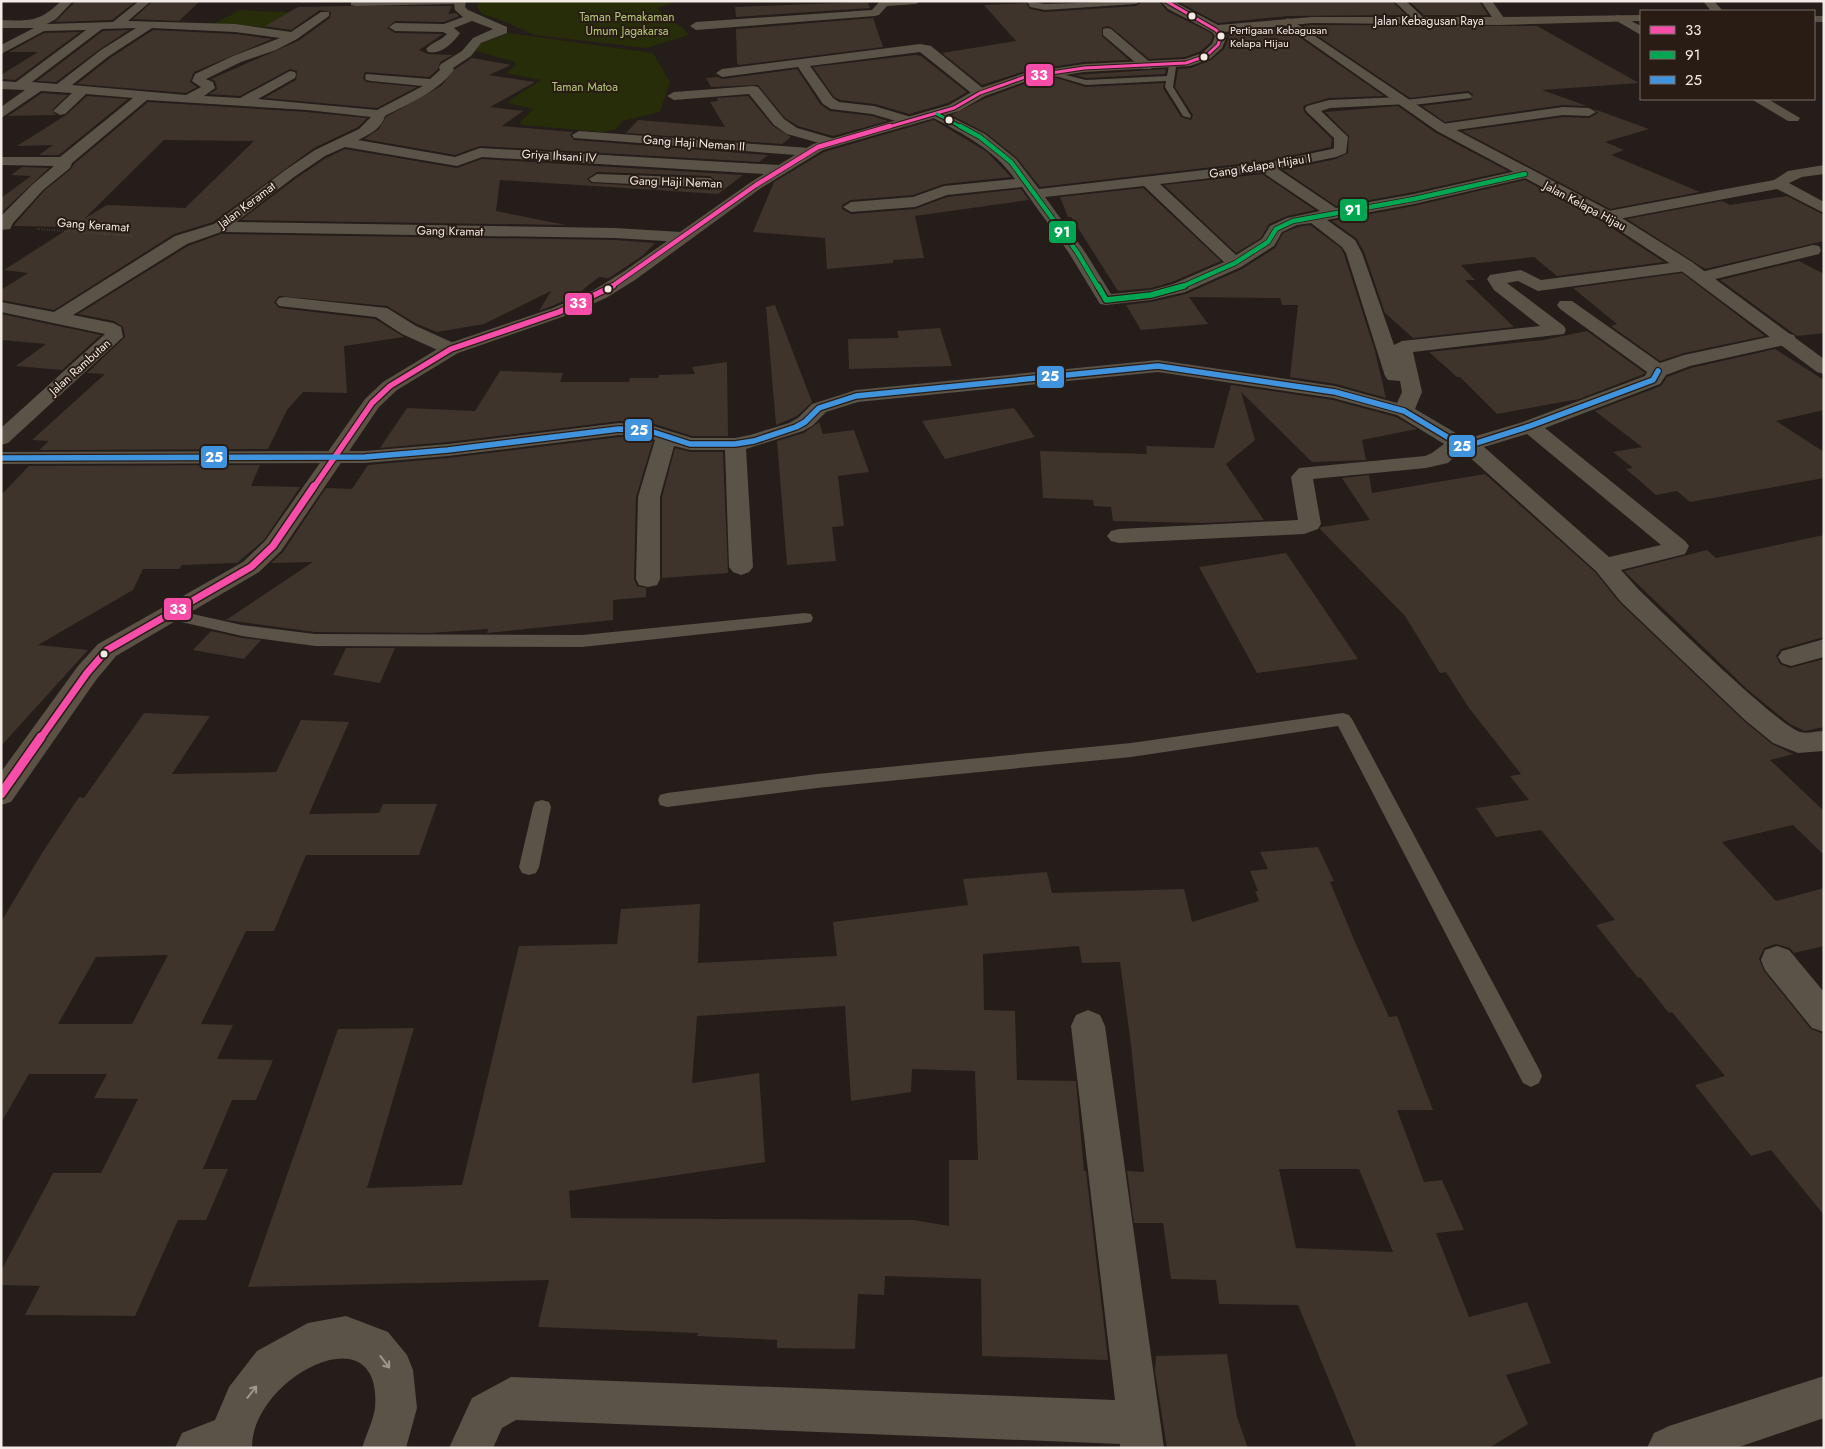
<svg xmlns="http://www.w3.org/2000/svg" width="1825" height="1449" viewBox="0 0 1825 1449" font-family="Jost,sans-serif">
  <rect width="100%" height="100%" fill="#241d19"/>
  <path fill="#272d09" d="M479,1H677L658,8C666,21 681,23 689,35L646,48L534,35L506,22L482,14L477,7Z
    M240,10L307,13L282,28L214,24Z
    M508,33L653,53L670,82L660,112L622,121L616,129L604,132L521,125L520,122L533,109L508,103L510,100L541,80L506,73L516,65L514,61C499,59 487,53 472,50L481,44Z"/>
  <path fill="#3e342c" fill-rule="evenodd" d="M97,1H136L112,20L55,22L75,2Z
    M153,1H200L179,21L133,19Z
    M1143,1H1159L1167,11L1211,33L1213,36L1210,43L1201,51L1185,57L1149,59L1112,28L1107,26L1102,28V36L1129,60L1084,62L1025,71L982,85L942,53L1016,41L984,5L1026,3L1030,9L1045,12L1136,6Z
    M1177,1H1392L1406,15L1288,16L1218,23Z
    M1409,1H1479L1488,15H1424Z
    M863,2L868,3L870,8L736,17L735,7Z
    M350,6H452L448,14L456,13L459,16L444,22L395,21L387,28L395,33L443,34L419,50L428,54L453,55L440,62L438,69L429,77L365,72L363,78L366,82L417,87L377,108L264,98L296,80L297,71L290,69L240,96L209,94L217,89L215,81L211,79L298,41L330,18L331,12L320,10L291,30L265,26L298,7Z
    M873,18L883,47L739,65L737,63L736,29Z
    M1312,25L1537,26L1639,83L1542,90L1587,106L1563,105L1445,122L1422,106L1471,100L1473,94L1468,91L1410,98L1303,26Z
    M1286,28L1384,96L1329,98L1305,105L1303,108L1305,113L1332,139L1331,147L1265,161L1040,187L1017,158L986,133L951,115L986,98L1027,83L1056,78L1086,87L1164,83L1163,88L1181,117L1191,120L1193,115L1175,87L1178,69L1191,68L1211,60L1224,49L1229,37L1227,34Z
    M129,30L100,49L56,82L37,81L103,31Z
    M153,30L235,34L272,39L194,72L190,82L197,87L186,93L77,84L110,58Z
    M80,32L15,80L1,79V75L38,52H9L44,33Z
    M915,55L921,56L967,92L948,103L909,114L875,104L840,100L834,97L813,67Z
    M472,58L511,65L489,75L535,82L490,107L523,111L502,126L573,132L570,135L574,140L768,155L759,162L480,146L455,155L364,139L379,129L386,117L441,86L455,69Z
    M797,69L821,105L830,111L872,116L888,121L833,136L798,126L785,118L758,85L711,87L706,78L718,77L722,79Z
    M1166,69L1165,74L1086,78L1075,75Z
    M42,93L68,95L52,110L56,115L8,116Z
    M87,96L128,99L59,155H39L53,145L17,146L66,115Z
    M748,96L773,126L791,137L782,144L626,133L638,120L725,127L710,102L718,101L717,98Z
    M148,102L307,112L367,118L358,127L314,148L213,222L174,234L54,310L1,300V290L28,273L4,270L71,227L14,226L15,224L44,191L71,169L74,164ZM164,140L254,141L185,208L107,205L84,219Z
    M1398,106L1436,133L1508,171L1414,192L1336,206L1283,170L1336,159L1348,153L1349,136L1325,112Z
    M1594,109L1649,129L1605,142L1624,150L1611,155L1700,192L1610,209L1462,131L1563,117L1589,118L1598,113Z
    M934,120L987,152L1011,177L944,184L913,195L851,200L842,205V209L851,214L915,209L947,197L1021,189L1029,200L915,216L924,258L893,260V263L827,269L825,238L753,232L774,182L824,152Z
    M345,149L457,168L482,159L743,175L718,194L500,180L496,211L566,225L241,220L295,179L326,158ZM597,172L710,176L720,184L710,190L591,183L587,179Z
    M22,167L49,168L1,213V198L31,176L11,175Z
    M1262,174L1315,210L1287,216L1269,224L1261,238L1236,253L1164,185Z
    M1525,180L1601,221L1664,262L1557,276L1534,257L1461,265L1475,280H1465L1514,327L1413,338L1385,313L1364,252L1357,239L1332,221L1414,206Z
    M1143,188L1221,261L1172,282L1151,288L1118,291L1071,217H1068L1060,197Z
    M1787,196L1824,215V241L1705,269L1627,219L1722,201L1730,205Z
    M1310,225L1341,248L1344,254L1375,351L1386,398L1336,384L1290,377L1298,305H1282L1280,298L1189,297L1208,324L1141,330L1126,305L1151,302L1186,294L1242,269L1275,248L1283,233L1298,227Z
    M221,234L615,240L655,243L642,256L609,278L599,277L575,296L552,306L539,311L551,291L484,324L437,332L417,324L387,306L279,296L274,302L279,308L375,319L404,337L344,346L347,393L303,392L287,410L268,449L39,450L49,441L32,440L105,374L87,373L125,337L123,327L114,321L78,314L188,246Z
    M1799,261L1824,274V333L1797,336L1720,280Z
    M1682,273L1765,336L1684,353L1660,361L1611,326L1617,324L1573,288Z
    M775,305L812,402L797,416L776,425L766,307Z
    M1,314L101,335L62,370L16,366L46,344L1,340Z
    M940,328L952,366L849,369L848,339L899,338L897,331Z
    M1587,331L1645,373L1644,374L1579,399L1497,414L1460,377H1457L1429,352L1543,340Z
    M1775,349L1824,380V410L1776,421L1824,452V478L1690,502L1677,491L1656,495L1626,469L1633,468L1613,452L1642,447L1595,411L1661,386L1667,377L1691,368Z
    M727,362L728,436H692L648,422L619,421L448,442L380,448L407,408L475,411L500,371L563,373L560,382H629L630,378H658L659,375L695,374L692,367Z
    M1231,385L1333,400L1396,417L1417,429L1362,440L1366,460L1312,462L1241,392L1255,440L1226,464L1264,520L1204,523L1113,521L1111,507L1094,506L1093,500L1043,498L1040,451L1147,454L1146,446L1214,448Z
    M1014,408L1035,437L945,459L922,421Z
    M819,422L823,434L854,430L869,472L838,476L844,526L832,527L836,561L787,565L777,441L804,433Z
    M619,437L645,438L653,441L636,497L634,579L637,586L646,588V597L613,600V620L487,633L488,629L429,633L315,632L226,620L313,562L271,563L283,552L326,488L352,489L368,465L448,458Z
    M675,448L690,452H723L728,573L662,578V497Z
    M260,465L251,486L300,487L264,540L237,563L182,565L179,569H143L133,590L38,645L88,650L1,746V495L29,466Z
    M1485,474L1595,572L1620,603L1744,721L1772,744L1793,754L1770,760L1824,811V855L1793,825L1722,842L1776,901L1824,888V946L1794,953L1790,948L1776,944L1764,948L1759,959L1764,971L1811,1029L1824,1034V1215L1771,1150L1751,1156L1695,1085L1725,1076L1672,1012L1669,1013L1640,977L1638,978L1596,925L1615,920L1541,830L1496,837L1476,808L1529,800L1510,776L1521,774L1469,708L1446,672L1440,673L1405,616L1320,529L1321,527L1370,520L1342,478L1369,475L1372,493Z
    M1824,535V637L1781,649L1776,656L1780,664L1790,668L1824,659V727L1805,731L1790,724L1748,690L1624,571L1707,550L1716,558Z
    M1286,553L1358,659L1257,673L1199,567Z
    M211,631L242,638L261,640L244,659L193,650Z
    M346,648H395L380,683L333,675Z
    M144,713L210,716L172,774L276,772L301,720L349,722L309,814L379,813L383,804H437L419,855H306L274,931H246L201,1024L233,1025L217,1059L273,1060L256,1100H232L203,1169H228L206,1220H178L135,1316L25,1315L40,1286L1,1285V1271L53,1173H101L138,1099L94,1098L107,1074H29L1,1123V922L42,853L79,797L84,798ZM168,955L132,1024H58L96,957Z
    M1318,847L1334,881L1330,882L1355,942L1389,1017L1397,1016L1433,1110H1397L1424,1182L1442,1180L1464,1230L1436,1233L1469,1317L1527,1302L1551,1363L1506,1375L1528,1424L1489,1448H1357L1298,1305L1219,1304L1216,1280L1171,1279L1163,1223H1134L1127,1171L1144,1172L1131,1045L1120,962L1082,963L1079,946L983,954L984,1010L1015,1011L1017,1080L1076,1081L1084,1171H1086L1108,1360L982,1356L981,1279L885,1276L884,1295L858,1294L855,1349L777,1348V1340L697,1336L698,1333L538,1327L549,1280L248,1287L338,1029L414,1028L367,1188L462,1185L519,946L617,944L621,909L700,904L698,963L837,956L833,922L968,905L963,879L1047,872L1052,893L1184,889L1192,922L1259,901L1255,891H1258L1250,871L1268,869L1260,852ZM845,1006L851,1101L911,1092L912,1069L975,1071L978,1160H949V1226L914,1220L571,1218L569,1191L765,1162L759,1073L692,1083L697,1016ZM1279,1169H1359L1393,1252L1296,1248Z
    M1227,1354L1237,1417L1248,1448H1167L1155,1372L1156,1356Z"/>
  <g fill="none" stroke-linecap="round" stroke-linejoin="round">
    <path stroke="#5a544c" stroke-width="2" stroke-dasharray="0.5 2" stroke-linecap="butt" d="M37,229L133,236"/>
    <path fill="#5a5348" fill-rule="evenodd" d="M1169,65L1176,67L1173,87L1191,116L1190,118L1183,116L1165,87L1166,81L1086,85L1042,72L1046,70L1086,80L1167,76Z
      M1468,93L1472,96L1471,98L1405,106L1401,103L1405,100Z
      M170,609L242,625L315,634L582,635L805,613L811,614L813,618L811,622L805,623L582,647L315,646L242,636L164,618L162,614L164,610Z
      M1343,713L1349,715L1352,719L1539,1069L1542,1076L1539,1083L1531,1087L1523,1083L1338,726L1131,757L817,788L667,807L660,805L658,800L660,795L667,793L817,774L1131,743Z
      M542,800L549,802L551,807L539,867L536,873L529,875L522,873L519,867L533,807L535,802Z"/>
    <path fill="#5a5348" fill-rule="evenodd" d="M61,1H73L56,19L47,24L113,22L139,1H151L128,21L235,24L291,32L321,12H329V16L297,39L276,50L241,62L206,79L213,82L215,88L204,96L240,98L290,71L295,72L296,75L295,78L258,99L377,110L423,86L371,81L366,80L365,77L366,74L430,79L440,70L439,67L441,64L462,51L473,38L493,29L472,21L454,28L460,33C453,43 441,55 428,52L426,49C432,42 441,41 447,34L443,32L395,31L389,27L395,23L444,24L463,17L455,10L454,4L355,6L351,5V1H466L465,7L468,10L507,27V33L481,43L471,56L453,68L454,70C437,92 410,103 385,116C382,128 369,135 358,140L455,157L480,148L779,165L787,170L779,175L482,157L457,166L345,147L325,156L294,177L236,222L615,228L681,232L687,233L689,237L687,241L681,242L615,238L221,232L187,244L73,315L113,323L121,327L123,337L8,443L1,445V428L105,334L1,312V302L54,312L175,236L214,224L284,171L315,150L359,129L371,117L307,110L147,100L72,163L70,168L43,190L13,223L10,229L1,230V216L33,184L54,166L1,165V157H60L133,98L86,94L65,114L60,115L53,111L72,93L41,91L1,118V107L25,90L1,89V81L16,82L86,30L44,31L1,54V45L34,28H1V20C30,21 40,22 61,1ZM136,28L101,50L57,84L32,82L102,29ZM152,28L235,32L280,38L233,56L195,74L192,81L201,87L186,95L72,85L109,56Z
      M880,1H921L916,4L887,6L879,15L875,16L696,30L690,26L696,22L872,10Z
      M1027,1L1045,4L1141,1L1136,4L1045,10L1030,7Z
      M1394,1H1406L1427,21L1425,23H1417Z
      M1481,1H1492L1506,21L1504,23H1496Z
      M1703,1H1714L1723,11H1711Z
      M1619,15L1641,26V35L1615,20V16Z
      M1107,28L1111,29L1151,63L1153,66L1151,69H1143L1103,35V29Z
      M920,44L931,46L985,90L987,93L985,96H975L920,52L810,66L833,98L839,102L874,106L911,117L913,120L911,123L906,124L872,114L831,109L823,104L798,67L722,77L716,73L722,69Z
      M753,86L758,87L784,119L797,128L835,139L837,142L835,145L830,146L787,134L774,125L749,94L674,100L667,96L674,92Z
      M1402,97L1409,101L1407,104L1330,108L1321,111L1348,137L1346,153L1336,157L1278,169L1336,208L1414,194L1525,169L1533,174L1530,177L1414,204L1327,220L1355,240L1362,253L1394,345L1402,341L1540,326L1494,290L1487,279L1490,275L1521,270L1541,280L1686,261L1692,262L1695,266L1692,270L1686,271L1538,291L1518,281L1507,283L1564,326L1566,330L1564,334L1413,352L1422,392L1415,409L1466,439L1523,422L1645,376L1647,372L1560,309L1557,305L1560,301H1572L1660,363L1684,355L1787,333L1794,335L1796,339L1794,343L1690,366L1666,375L1660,384L1545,428L1685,541L1689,546L1685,554L1621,570L1639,590C1662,612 1781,729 1801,732C1807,734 1817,731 1824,731V751L1798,753L1773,743L1745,720L1621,602L1596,571L1465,453L1459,452L1448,463L1426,468L1313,479L1321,524L1318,529L1304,534L1119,543L1111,541L1107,536L1111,531L1119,529L1298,520L1291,477L1299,468L1425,456L1432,453L1444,444L1397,415L1333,398L1158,372L858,402L826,412L812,426L803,431L746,449L753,567L749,572L741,575L733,572L729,567L725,450H690L674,446L660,497V579L657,585L648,587L639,585L636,579L638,497L655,440L645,436L619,435L448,456L365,463L1,464V452L365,451L448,444L619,423L647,424L692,438H735L750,435L789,423L798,418L812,404L856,390L1158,360L1335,386L1397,403L1402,392L1400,381L1388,380L1385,376L1346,253L1342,247L1311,223L1297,225L1282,232L1274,246L1241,267L1185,292L1151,300L1106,305L1100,304L1069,253L1022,187L947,195L915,207L851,212L843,207L851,202L913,197L944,186L1015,179C994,149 963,134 932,117L930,114L932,111L937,110L985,134L1016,159L1039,189L1265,163L1332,149L1334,148V138L1307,112L1305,109L1307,106L1329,100ZM1262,172L1320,211L1287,218L1270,226L1262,239L1236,255L1160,184ZM1144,186L1224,262L1173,284L1151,290L1111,294L1085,252L1045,197ZM1527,434L1661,545L1609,557L1484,447Z
      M1751,99H1768L1800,118L1798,121H1788Z
      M1563,107L1589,108L1596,112L1589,116L1563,115L1442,132L1435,128L1442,124Z
      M579,131L809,148L816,152L809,156L574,138L572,135Z
      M1824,165V174L1802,177L1789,183L1824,202V213L1777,189L1608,221L1600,216L1608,211L1774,180L1788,171Z
      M597,174L710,178L718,183L710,188L592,182L589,179Z
      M1813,245L1819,246L1821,250L1819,254L1703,282L1697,281L1694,277L1697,273Z
      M285,297L387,308L416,326L458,345L461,349L458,353H444L402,334L376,317L279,306L276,302L279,298Z
      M1824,639V657L1791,666L1782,663L1778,657L1782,651Z
      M1777,946L1789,950L1824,992V1032L1812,1028L1765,970L1761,960L1765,950Z
      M1088,1010L1100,1015L1105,1026L1164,1448H1120V1444L516,1420L502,1428L493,1448H449L472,1398L511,1377L1115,1400L1071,1026L1076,1015Z
      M346,1316L388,1332L407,1355L413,1370L417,1408L406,1448H362C366,1435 373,1421 375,1408C383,1309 251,1378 252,1448H175L182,1433L215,1420L229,1387L257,1351L308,1323Z
      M1824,1376V1418L1736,1448H1647L1654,1433L1669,1426Z"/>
    <path fill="#5a5348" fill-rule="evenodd" d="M1288,18L1447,125L1614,213L1692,262L1824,359V374L1817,372L1680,270L1602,219L1437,131L1284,24L1282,22Z"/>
    <path fill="#5b5144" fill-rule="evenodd" d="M1161,1H1173L1218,25L1312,17H1500L1641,15V21L1500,25L1312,23L1224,32L1227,36L1222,48L1210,59L1190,66L1084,72L1027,81L985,96L959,111L823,150L761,188L635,280L606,298L565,316L458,353L397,390L379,407L281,551L259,572L116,656L96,680L11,802L1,805V772L78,666L98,644L243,562L265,541L365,399L383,382L444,345L553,308L594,290L623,272L751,182L813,144L949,105L975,90L1025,73L1084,64L1185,59L1202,53L1212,44L1215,36L1212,32L1168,9Z
      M1814,16H1824V22H1814Z"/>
    <defs>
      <path id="bus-1-far4" d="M885,128L954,108L980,93L1025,77L1084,68L1186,63L1206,56L1218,45L1221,36L1216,30L1166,1"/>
      <path id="bus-1-far3" d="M611,287L756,185L818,147L890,126"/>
      <path id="bus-1-far2" d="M314,487L372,403L390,386L451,349L559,312L613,286"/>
      <path id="bus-1-far1" d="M40,739L87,673L107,650L251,567L273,546L314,486"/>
      <path id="bus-1" d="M1,794L41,737"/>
      <path id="bus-2-far2" d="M937,114L963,128"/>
      <path id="bus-2-far1" d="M960,126L980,137L1011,162L1077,252L1098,287
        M1181,287L1235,263L1268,242L1276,229L1293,221L1414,199L1525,174"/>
      <path id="bus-2" d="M1098,286L1106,300L1151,295L1184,286"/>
      <path id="bus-3" d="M1,458L365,457L448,450L619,429L647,430L690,444H735L754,441L796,427L805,422L819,408L856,396L1158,366L1335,392L1404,411L1464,447L1530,426L1653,380L1658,371"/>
    </defs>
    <use href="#bus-1-far4" stroke="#281c15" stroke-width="5"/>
    <use href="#bus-1-far3" stroke="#281c15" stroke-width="6"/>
    <use href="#bus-1-far2" stroke="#281c15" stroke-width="8"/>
    <use href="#bus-1-far1" stroke="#281c15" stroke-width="10"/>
    <use href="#bus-1" stroke="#281c15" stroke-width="12"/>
    <use href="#bus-2-far2" stroke="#281c15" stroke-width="5"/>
    <use href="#bus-2-far1" stroke="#281c15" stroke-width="6"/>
    <use href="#bus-2" stroke="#281c15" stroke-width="8"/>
    <use href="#bus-3" stroke="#281c15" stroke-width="8"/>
    <use href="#bus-1-far4" stroke="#f54da8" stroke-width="3"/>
    <use href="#bus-1-far3" stroke="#f54da8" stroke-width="4.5"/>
    <use href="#bus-1-far2" stroke="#f54da8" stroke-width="5.5"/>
    <use href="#bus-1-far1" stroke="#f54da8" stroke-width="7"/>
    <use href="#bus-1" stroke="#f54da8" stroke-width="9"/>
    <use href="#bus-2-far2" stroke="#00a651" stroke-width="3"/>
    <use href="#bus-2-far1" stroke="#00a651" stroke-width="4.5"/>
    <use href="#bus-2" stroke="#00a651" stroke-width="5.5"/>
    <use href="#bus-3" stroke="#4094de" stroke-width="5.5"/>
  </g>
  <defs><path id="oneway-shaft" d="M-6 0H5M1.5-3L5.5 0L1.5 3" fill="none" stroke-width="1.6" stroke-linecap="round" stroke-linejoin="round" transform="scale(1.25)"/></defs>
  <g stroke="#9f978f">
    <use href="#oneway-shaft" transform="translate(385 1362) rotate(52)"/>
    <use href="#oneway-shaft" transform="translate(252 1392) rotate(-52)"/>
  </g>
  <g fill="#f3ebe6" stroke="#281c15" stroke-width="2">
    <circle cx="1192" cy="16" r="4.5"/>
    <circle cx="1221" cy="36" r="4.5"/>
    <circle cx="1204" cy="57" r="4.5"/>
    <circle cx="949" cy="120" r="4.5"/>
    <circle cx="608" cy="289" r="4.5"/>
    <circle cx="104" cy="654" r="4.5"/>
  </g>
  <g text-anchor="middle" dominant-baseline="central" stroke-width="4" stroke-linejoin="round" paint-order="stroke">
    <g font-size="11" fill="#f3ebe6" stroke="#281c15" text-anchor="start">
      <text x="1230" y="30">Pertigaan Kebagusan<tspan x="1230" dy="13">Kelapa Hijau</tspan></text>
    </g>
    <g font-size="12" fill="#b6c878" stroke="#281c15">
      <text x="627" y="17">Taman Pemakaman<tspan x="627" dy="14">Umum Jagakarsa</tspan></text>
      <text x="585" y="87">Taman Matoa</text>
    </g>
    <g font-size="12" fill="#f3ebe6" stroke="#281c15">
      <text x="1429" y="21">Jalan Kebagusan Raya</text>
      <text transform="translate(694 143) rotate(4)">Gang Haji Neman II</text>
      <text transform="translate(559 156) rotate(3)">Griya Ihsani IV</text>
      <text transform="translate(1260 166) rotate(-9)">Gang Kelapa Hijau I</text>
      <text transform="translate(676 182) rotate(2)">Gang Haji Neman</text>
      <text transform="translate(247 205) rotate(-37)">Jalan Keramat</text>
      <text transform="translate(1585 206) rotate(28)">Jalan Kelapa Hijau</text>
      <text transform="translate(93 225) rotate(4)">Gang Keramat</text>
      <text transform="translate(450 231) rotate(1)">Gang Kramat</text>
      <text transform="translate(80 367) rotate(-42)">Jalan Rambutan</text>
    </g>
  </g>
  <g stroke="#281c15" stroke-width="2">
    <rect x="1025" y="63" width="29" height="24" rx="5" fill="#f54da8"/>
    <rect x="1339" y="198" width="29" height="24" rx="5" fill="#00a651"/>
    <rect x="1048" y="220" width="29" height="24" rx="5" fill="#00a651"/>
    <rect x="564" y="292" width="29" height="24" rx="5" fill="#f54da8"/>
    <rect x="1036" y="365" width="29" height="24" rx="5" fill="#4094de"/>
    <rect x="624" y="418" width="29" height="24" rx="5" fill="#4094de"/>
    <rect x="1448" y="434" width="28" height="24" rx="5" fill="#4094de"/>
    <rect x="200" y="445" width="28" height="24" rx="5" fill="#4094de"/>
    <rect x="163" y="597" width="29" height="24" rx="5" fill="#f54da8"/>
  </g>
  <g font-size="14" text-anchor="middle" font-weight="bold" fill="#fff">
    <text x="1039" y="80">33</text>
    <text x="1353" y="215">91</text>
    <text x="1062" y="237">91</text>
    <text x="578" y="308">33</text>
    <text x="1050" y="381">25</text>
    <text x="639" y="435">25</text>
    <text x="1462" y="451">25</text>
    <text x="214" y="462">25</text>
    <text x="178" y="614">33</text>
  </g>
  <rect width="1825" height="1449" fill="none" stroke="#f3ebe6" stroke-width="5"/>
  <rect x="1640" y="10" width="175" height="90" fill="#281c15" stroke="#796f69"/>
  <rect x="1650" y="26" width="25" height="8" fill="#f54da8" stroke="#796f69"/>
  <text x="1685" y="35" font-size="15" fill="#f3ebe6">33</text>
  <rect x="1650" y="51" width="25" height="8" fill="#00a651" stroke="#796f69"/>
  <text x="1685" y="60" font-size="15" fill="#f3ebe6">91</text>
  <rect x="1650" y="76" width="25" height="8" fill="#4094de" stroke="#796f69"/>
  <text x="1685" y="85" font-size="15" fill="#f3ebe6">25</text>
</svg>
